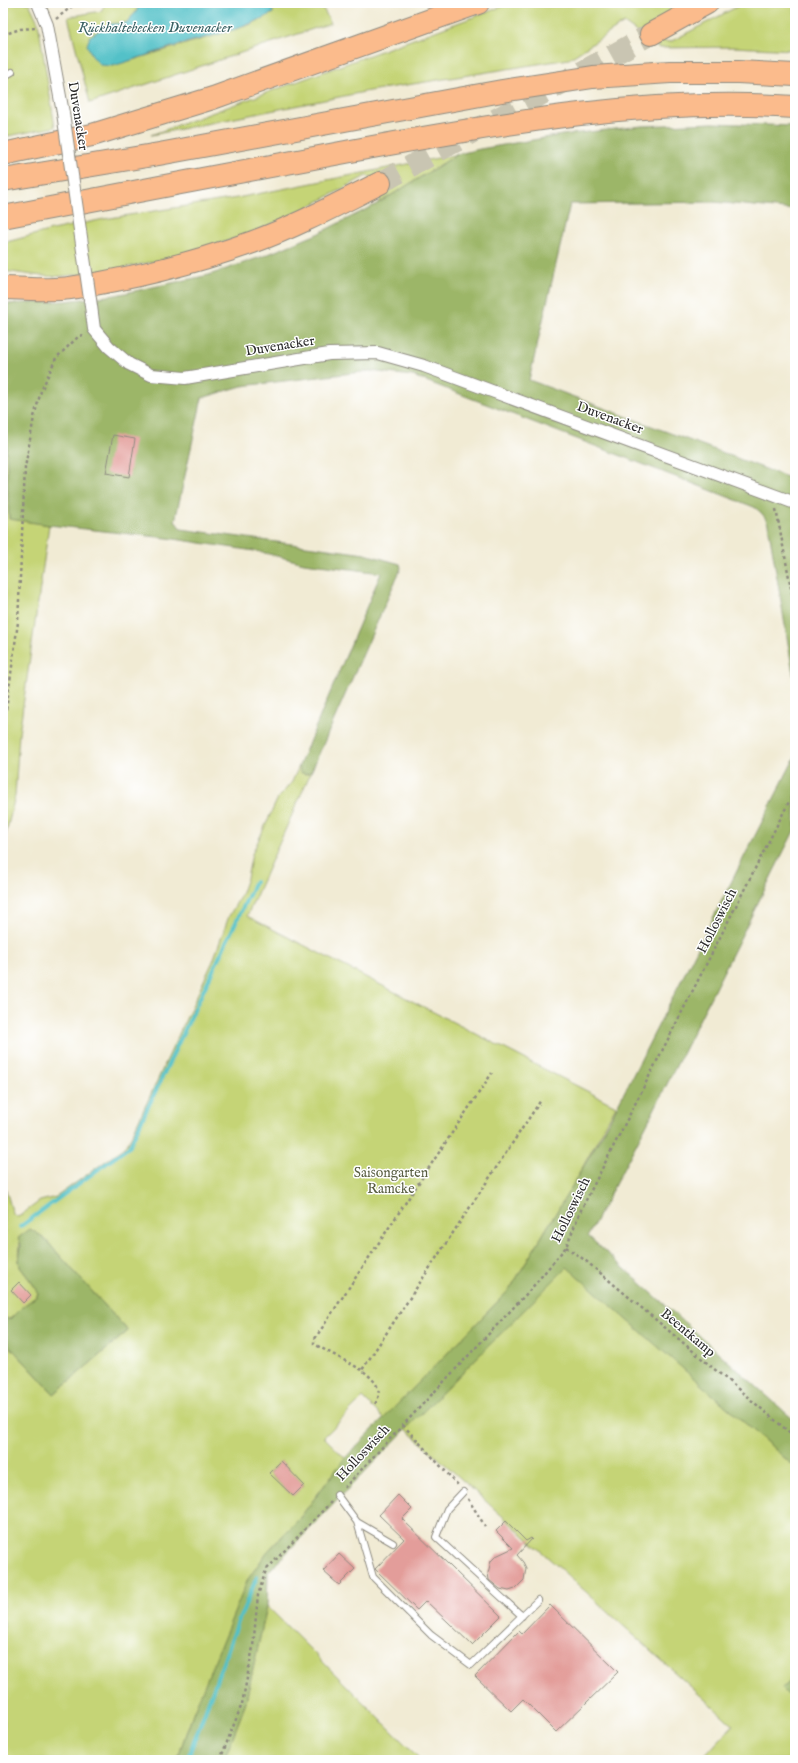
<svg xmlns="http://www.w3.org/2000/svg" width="798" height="1763" viewBox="0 0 798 1763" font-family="'IM FELL English',serif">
  <rect width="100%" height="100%" fill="#fff"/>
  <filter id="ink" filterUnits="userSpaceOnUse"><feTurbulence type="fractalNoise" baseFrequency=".025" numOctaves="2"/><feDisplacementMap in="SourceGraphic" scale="8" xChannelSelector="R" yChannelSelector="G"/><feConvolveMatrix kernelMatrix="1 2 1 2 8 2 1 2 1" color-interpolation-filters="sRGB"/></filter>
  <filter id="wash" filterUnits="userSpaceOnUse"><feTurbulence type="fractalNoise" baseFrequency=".012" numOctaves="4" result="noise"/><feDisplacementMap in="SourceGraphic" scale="16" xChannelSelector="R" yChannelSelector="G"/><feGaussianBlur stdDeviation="0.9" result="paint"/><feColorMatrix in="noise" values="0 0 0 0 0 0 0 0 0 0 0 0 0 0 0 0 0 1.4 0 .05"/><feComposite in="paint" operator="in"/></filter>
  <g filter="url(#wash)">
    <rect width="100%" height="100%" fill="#f1ebd4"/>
    <path fill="#c5d476" stroke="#788050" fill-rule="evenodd" d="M3,3H29L38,22L55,127L3,137Z
      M106,3H140L136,12L126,23L110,24L129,61L249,25L273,13L271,3H320L331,23L90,103L68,17L101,11Z
      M512,3H686L656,40L670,42L744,3H795V50L733,47L659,48L624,23L569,59L369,91L151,135Z
      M458,154L377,204L381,197L383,189L376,178L366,176C329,196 291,217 252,232C196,254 123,271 63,276C45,278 22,273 3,271V243L52,230L104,219L237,198Z
      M3,430L6,442L9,518L49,525L19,734L15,796L3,847Z
      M299,766L300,772L305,774L311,772L247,916L616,1106L574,1183L510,1289L384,1419L363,1398L324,1437L345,1458L299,1519L267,1552L193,1713L177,1760H3V1339L54,1394L128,1331L43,1237L30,1229L20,1242L19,1260L20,1267L38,1291L37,1296L22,1307L10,1319H7L4,1317L3,1180L13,1214L18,1217L40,1201L56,1197L124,1148L130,1139L213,961L229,916L241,895L247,878L252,854L278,798L292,782ZM281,1461L304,1485L293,1496L269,1473Z
      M567,1266L795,1467V1674L782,1689L795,1702V1760H701L733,1725L406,1429Z
      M267,1606L421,1760H224L245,1705Z"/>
    <path fill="#9cb667" stroke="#647049" d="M712,123L795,126V210L714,202L570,204L529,380L795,480V685L768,524C765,516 761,512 754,507L413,376L370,371L242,386L202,398L175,521L181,529L365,554L400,564L401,568L311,772L305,774L300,772L299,766L381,573L304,563L261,552L167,538L49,525L9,519L6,442L3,430V304L65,301L116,295L209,275L261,257L315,235L377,204L458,154L480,149L562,135L642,126Z
      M795,757V829L650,1118L588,1236L795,1421V1467L567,1267L406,1429L268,1572L267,1606L245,1705L224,1760H177L193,1713L248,1579L267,1552L299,1519L345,1458L510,1289L574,1183L607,1126Z
      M30,1229L43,1237L128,1331L54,1394L3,1339V1315L7,1319H10L22,1307L37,1296L38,1293L36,1288L20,1267L19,1260L21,1245L18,1238Z
      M795,1674V1702L782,1689Z"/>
    <path fill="#53c1c8" stroke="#3f767a" d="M140,3H271L273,13C247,27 221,34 192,41C166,48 140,58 113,66L100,65L92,56L87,45L90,36L110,24L126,23L136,12Z"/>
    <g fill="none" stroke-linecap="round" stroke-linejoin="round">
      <path stroke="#53c1c8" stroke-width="4" d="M21,1226L129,1147L255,882
        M187,1760L238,1622L257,1577"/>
    </g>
    <g id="blocks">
      <path fill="#e39d9a" d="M113,435L135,439L129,477L106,473Z
        M19,1282L31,1295L23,1303L11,1290Z
        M281,1461L304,1485L293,1496L269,1473Z
        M398,1495L412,1509L402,1519L501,1616L472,1645L426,1601L417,1610L375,1569L404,1539L379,1515Z
        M506,1521L526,1541L531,1538L532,1539L517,1555L523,1562L526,1568L524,1580L515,1589L509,1591L500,1589L489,1580L488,1573L491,1561L496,1556L513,1548L496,1531Z
        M339,1554L355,1569L339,1585L323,1571Z
        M550,1605L618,1672L556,1732L523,1699L511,1711L475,1676L519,1631L522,1634Z"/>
    </g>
  </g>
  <g filter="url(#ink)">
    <use href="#blocks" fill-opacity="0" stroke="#8e8b80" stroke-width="1"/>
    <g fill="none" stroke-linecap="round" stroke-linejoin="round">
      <path stroke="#c9c5b2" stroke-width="22" stroke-dasharray="22 11" stroke-linecap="butt" d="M380,183L651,34"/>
      <defs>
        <path id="service" d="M3,77L12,72
          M463,1492L447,1509L436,1537L522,1616
          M337,1495L357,1522L373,1577L431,1635L471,1665L538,1600
          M357,1522L393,1543"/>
        <path id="minor" d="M38,3L47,25L63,113
          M91,306L94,329L109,347L129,364L151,375L185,378L329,354L378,353L424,366L795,503"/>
        <path id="motorway" d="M651,34L707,3
          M3,154L92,135L213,98L478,3
          M3,180L159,154L502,91L593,77L670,72H738L795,75
          M3,217C124,194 246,170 367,148C509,122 650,97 795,107
          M3,288C25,288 49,291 70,288C132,279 194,263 253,242C297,226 338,204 380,183"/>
      </defs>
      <use href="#service" stroke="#8e8b80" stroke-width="8"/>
      <use href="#minor" stroke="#8e8b80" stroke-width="14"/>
      <use href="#motorway" stroke="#8e8b80" stroke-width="24"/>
      <path stroke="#8e8b80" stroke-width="2.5" stroke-dasharray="3 3" stroke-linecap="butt" d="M56,19L76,3
        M3,35L20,29L35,28
        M776,509L795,609
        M3,733L18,622L25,468L34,417L41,391L56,358L78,337L85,334
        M3,1221L5,1229L3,1231
        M566,1247L586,1261L795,1437
        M362,1370L314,1344V1340L492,1073
        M375,1404C385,1389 373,1379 362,1370L541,1100
        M403,1425L458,1485
        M344,1488L530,1290L566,1247L581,1210L795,790
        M468,1499L485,1526
        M220,1760L242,1704L253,1647L258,1595L266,1570L331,1502"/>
      <use href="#service" stroke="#fff" stroke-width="6"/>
      <use href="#minor" stroke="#fff" stroke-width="12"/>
      <use href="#motorway" stroke="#fbbb8c" stroke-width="22"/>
      <defs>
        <path id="minor-bridge" d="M63,113L91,306"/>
      </defs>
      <use href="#minor-bridge" stroke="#8e8b80" stroke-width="14" stroke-linecap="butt"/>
      <use href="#minor-bridge" stroke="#fff" stroke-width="12"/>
    </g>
  </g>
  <g text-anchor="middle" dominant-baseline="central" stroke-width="3" stroke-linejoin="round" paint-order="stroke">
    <g font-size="14" fill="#2b2b2b" stroke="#fff">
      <text transform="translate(78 116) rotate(81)">Duvenacker</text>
      <text transform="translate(280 346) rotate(-9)">Duvenacker</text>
      <text transform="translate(610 418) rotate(20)">Duvenacker</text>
      <text transform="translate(717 921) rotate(-63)">Holloswisch</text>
      <text transform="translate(571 1210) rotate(-64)">Holloswisch</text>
      <text transform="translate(688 1333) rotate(40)">Beentkamp</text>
      <text transform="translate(363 1453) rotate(-47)">Holloswisch</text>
    </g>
    <g font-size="14" fill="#595e42" stroke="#fff">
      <text x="391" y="1173">Saisongarten<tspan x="391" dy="16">Ramcke</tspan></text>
    </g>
    <g font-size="15" font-style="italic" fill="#396062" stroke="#fff">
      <text x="155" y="27">Rückhaltebecken Duvenacker</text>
    </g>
  </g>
  <rect width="798" height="1763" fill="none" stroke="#fff" stroke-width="16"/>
</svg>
